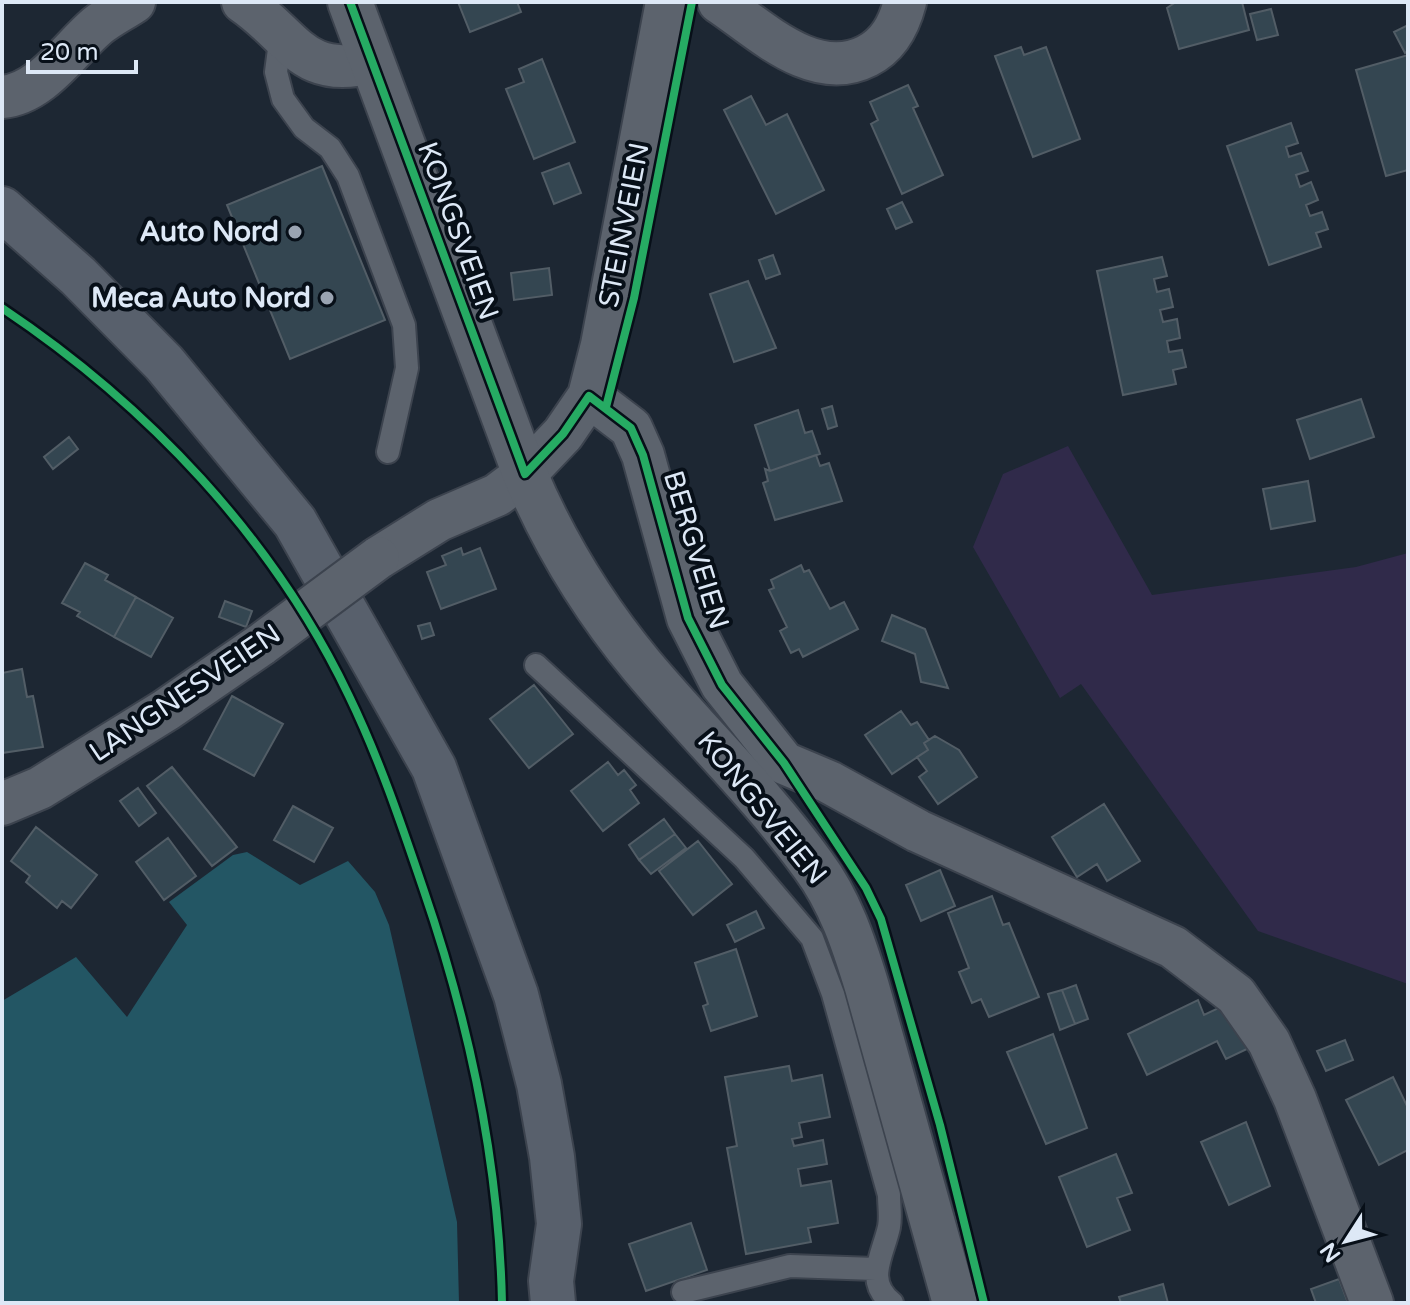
<svg xmlns="http://www.w3.org/2000/svg" width="1410" height="1305" viewBox="0 0 1410 1305" font-family="'Varela Round',sans-serif">
  <rect width="100%" height="100%" fill="#1d2733"/>
  <path fill="#302a4a" d="M1068,446L1152,595L1356,567L1408,553V984L1258,931L1081,684L1060,698L973,547L1003,474Z"/>
  <path fill="#235664" d="M247,852L300,885L348,861L375,892L389,925L457,1222L459,1303H2V1001L76,957L127,1017L187,925L169,902L233,855Z"/>
  <path fill="#344651" stroke="#525d66" stroke-width="2" d="M458,2H517L521,12L470,32Z
    M1176,2H1242L1249,30L1179,49L1167,8Z
    M1271,9L1278,35L1257,40L1250,14Z
    M1408,25V51L1405,53L1394,32Z
    M1021,47L1024,55L1046,47L1080,139L1033,157L995,56Z
    M1408,55V170L1386,176L1356,70Z
    M542,59L575,142L534,159L506,89L524,82L519,69Z
    M908,85L918,106L913,108L943,175L902,194L871,124L878,120L870,102Z
    M751,96L766,125L787,114L824,190L776,214L724,110Z
    M1291,123L1298,143L1286,147L1289,157L1301,153L1308,171L1296,175L1300,187L1311,182L1318,200L1306,205L1310,216L1322,212L1328,229L1316,233L1321,247L1269,265L1227,146Z
    M569,163L581,193L554,204L542,173Z
    M322,166L385,320L290,359L227,205Z
    M902,202L912,222L896,229L887,209Z
    M773,255L780,274L766,279L759,260Z
    M1162,257L1167,276L1154,279L1157,292L1169,289L1173,307L1160,310L1163,322L1177,319L1180,338L1167,341L1169,352L1182,350L1186,367L1173,370L1176,384L1123,395L1097,271Z
    M549,268L552,295L514,300L511,273Z
    M748,281L776,348L734,362L710,294Z
    M1361,399L1374,437L1310,459L1297,420Z
    M832,406L837,426L828,429L822,409Z
    M798,410L805,433L812,431L820,454L770,471L755,425Z
    M69,437L78,449L53,469L44,457Z
    M816,455L820,466L829,463L842,501L775,520L763,483L768,481L765,469L770,471Z
    M1308,481L1315,521L1271,529L1263,489Z
    M461,548L463,555L480,548L496,589L441,609L427,572L446,565L442,556Z
    M85,563L108,575L105,580L136,597L114,637L77,616L80,612L62,603Z
    M801,565L804,572L809,570L830,609L844,602L858,629L803,657L799,649L791,653L780,631L787,627L769,590L774,588L771,580Z
    M136,597L173,618L151,657L114,637Z
    M225,601L252,611L246,627L219,617Z
    M892,615L925,629L948,688L921,682L915,654L882,641Z
    M430,623L434,635L422,639L418,626Z
    M22,669L27,697L33,696L43,747L2,753V673Z
    M534,685L573,734L529,768L490,719Z
    M232,696L283,724L254,776L204,749Z
    M901,711L911,725L917,722L929,740L924,743L928,750L892,774L865,735Z
    M935,736L959,750L977,777L938,804L919,777L927,771L917,757L928,750L924,743Z
    M608,762L618,775L624,770L636,785L630,790L639,803L603,831L571,791Z
    M172,767L237,847L212,866L147,786Z
    M138,788L156,813L139,826L120,801Z
    M1104,804L1140,861L1107,881L1097,864L1077,877L1052,837Z
    M293,806L333,828L314,862L274,840Z
    M664,819L675,834L639,860L629,845Z
    M36,827L97,875L71,908L62,901L57,908L26,882L30,876L11,861Z
    M675,834L686,848L651,874L639,860Z
    M168,838L196,876L164,900L136,862Z
    M698,841L732,884L693,915L659,871Z
    M940,870L955,906L921,921L906,885Z
    M992,896L1003,925L1009,923L1039,997L989,1017L981,999L972,1003L959,972L969,968L948,913Z
    M756,911L764,928L735,942L727,925Z
    M736,949L757,1016L711,1031L703,1006L708,1004L695,963Z
    M1076,985L1088,1019L1075,1024L1062,990Z
    M1062,990L1075,1024L1060,1030L1048,994Z
    M1198,1000L1204,1015L1227,1004L1249,1048L1226,1059L1217,1041L1147,1075L1128,1034Z
    M1053,1034L1087,1128L1046,1144L1007,1052Z
    M1345,1040L1353,1060L1326,1071L1317,1051Z
    M789,1066L792,1081L822,1075L830,1117L799,1123L802,1137L792,1139L794,1146L823,1140L827,1164L798,1169L801,1186L831,1181L838,1223L808,1228L811,1242L746,1254L727,1148L737,1146L725,1077Z
    M1393,1077L1408,1108V1150L1379,1165L1346,1100Z
    M1246,1122L1270,1186L1229,1205L1201,1142Z
    M1116,1154L1132,1193L1117,1198L1130,1230L1087,1247L1059,1177Z
    M691,1223L707,1270L646,1291L629,1244Z
    M1339,1279L1348,1303H1316L1311,1289Z
    M1163,1284L1168,1303H1121L1119,1297Z"/>
  <g fill="none" stroke-linecap="round" stroke-linejoin="round">
    <defs>
      <path id="service" d="M281,34L276,72L283,99L304,128L330,148L348,176L404,325L407,368L388,452
        M536,665L744,858L812,938L833,994L889,1195C889,1206 891,1217 889,1227C883,1255 864,1281 892,1303
        M683,1292L790,1266L875,1269"/>
      <path id="minor" d="M243,2C294,37 302,80 372,62
        M719,2C761,30 814,83 867,56C889,45 899,25 905,2
        M2,97C41,94 69,50 97,26C108,17 122,10 134,2
        M589,396L631,428L643,455L688,618L722,685L784,763L829,782L918,831L1173,947L1236,995L1269,1042L1295,1099L1372,1303
        M378,558L439,520L497,495L525,474L563,434L589,396L602,345L667,2
        M2,804L40,788L166,710L262,644"/>
      <path id="secondary" d="M350,2L525,474C555,545 593,607 642,666C698,733 762,794 813,865C840,901 854,944 867,987L955,1303"/>
      <path id="trunk" d="M2,209L78,276L164,363L295,522L434,768L516,995L539,1084L552,1157L559,1224L551,1281L553,1303"/>
    </defs>
    <use href="#service" stroke="#3c434e" stroke-width="26"/>
    <use href="#minor" stroke="#3c434e" stroke-width="46"/>
    <use href="#secondary" stroke="#3c434e" stroke-width="48"/>
    <use href="#trunk" stroke="#3c434e" stroke-width="48"/>
    <use href="#service" stroke="#5c636d" stroke-width="22"/>
    <use href="#minor" stroke="#5c636d" stroke-width="42"/>
    <use href="#secondary" stroke="#5c636d" stroke-width="44"/>
    <use href="#trunk" stroke="#58606c" stroke-width="44"/>
    <defs>
      <path id="minor-bridge" d="M262,644L378,558"/>
    </defs>
    <use href="#minor-bridge" stroke="#3c434e" stroke-width="46" stroke-linecap="butt"/>
    <use href="#minor-bridge" stroke="#5c636d" stroke-width="42"/>
    <defs>
      <path id="cycleway" d="M350,2L525,474L563,434L589,396L631,428L643,455L688,618L722,685L784,763L866,888L881,919L940,1125L984,1303
        M2,308C147,405 273,537 349,696C379,758 401,823 423,888C469,1022 499,1161 502,1303
        M606,407L634,298L692,2"/>
    </defs>
    <use href="#cycleway" stroke="#070f18" stroke-width="13"/>
    <use href="#cycleway" stroke="#26ab63" stroke-width="8"/>
  </g>
  <g fill="#9aa4b2" stroke="#070f18" stroke-width="3">
    <circle cx="295" cy="232" r="8"/>
    <circle cx="327" cy="298" r="8"/>
  </g>
  <g text-anchor="middle" dominant-baseline="central" stroke-width="8" stroke-linejoin="round" paint-order="stroke">
    <g font-size="28" fill="#dde8f6" stroke="#070f18">
      <text transform="translate(624 225) rotate(-79)">STEINVEIEN</text>
      <text transform="translate(458 231) rotate(70)">KONGSVEIEN</text>
      <text transform="translate(696 550) rotate(73)">BERGVEIEN</text>
      <text transform="translate(185 693) rotate(-34)">LANGNESVEIEN</text>
      <text transform="translate(762 808) rotate(51)">KONGSVEIEN</text>
    </g>
    <g font-size="28" font-weight="bold" fill="#dde8f6" stroke="#070f18" text-anchor="end">
      <text x="279" y="232">Auto Nord</text>
      <text x="311" y="298">Meca Auto Nord</text>
    </g>
  </g>
  <rect width="1410" height="1305" fill="none" stroke="#dde8f6" stroke-width="8"/>
  <g transform="translate(1346 1241) rotate(234)" stroke="#070f18" stroke-width="6" paint-order="stroke">
  <path d="M0-6L14 30L0 20L-14 30Z" fill="#dde8f6"/>
  <text y="-12" font-size="22" font-weight="bold" text-anchor="middle" fill="#dde8f6">N</text>
  </g>
  <path d="M28 60v12h108v-12" fill="none" stroke="#dde8f6" stroke-width="4"/>
  <text x="40" y="60" font-size="24" fill="#dde8f6" stroke="#070f18" stroke-width="6" paint-order="stroke">20 m</text>
</svg>
